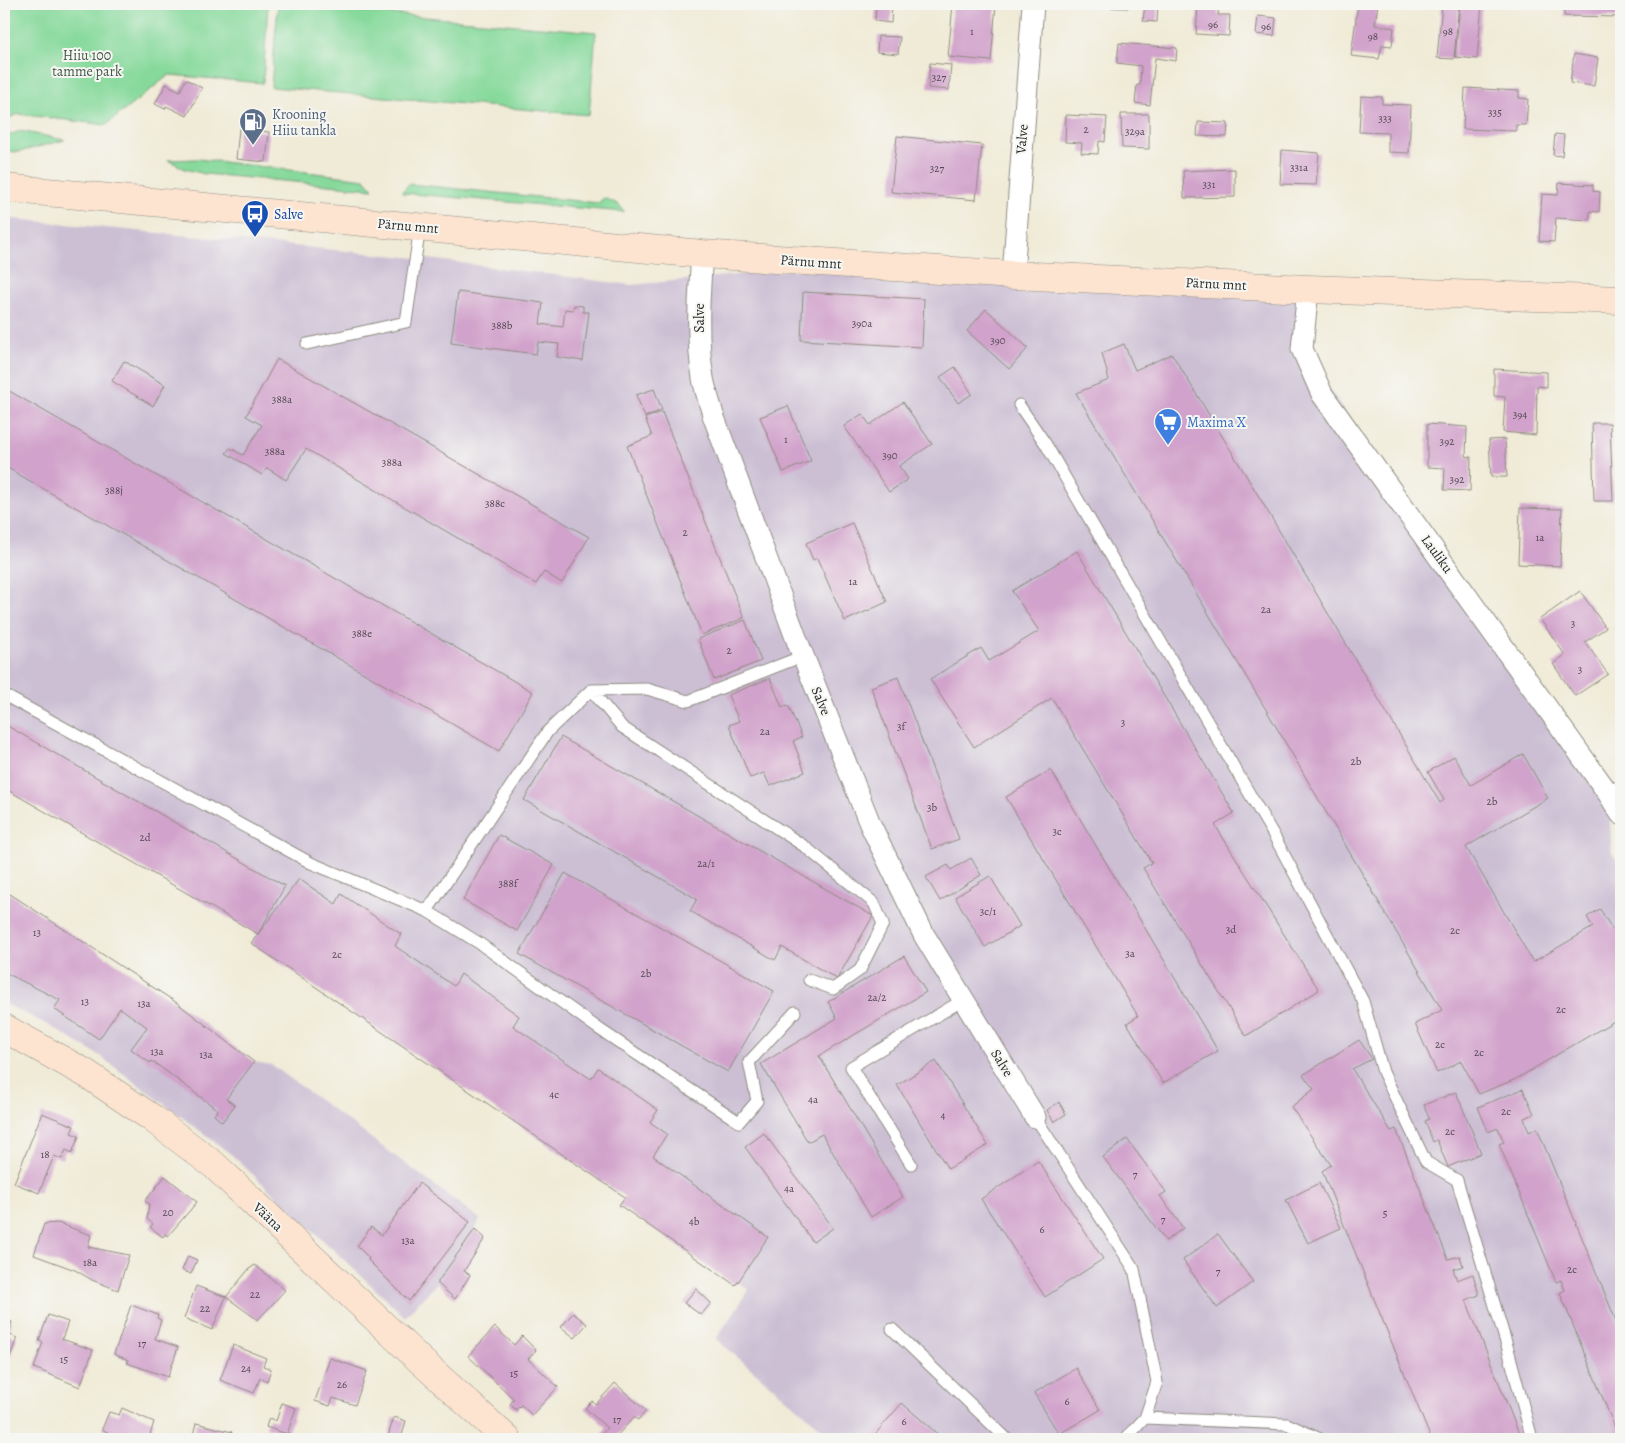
<svg xmlns="http://www.w3.org/2000/svg" width="1625" height="1443" viewBox="0 0 1625 1443" font-family="Alegreya,serif">
  <rect width="100%" height="100%" fill="#f6f6f2"/>
  <filter id="ink" filterUnits="userSpaceOnUse"><feTurbulence type="fractalNoise" baseFrequency=".02" numOctaves="2"/><feDisplacementMap in="SourceGraphic" scale="10" xChannelSelector="R" yChannelSelector="G"/><feConvolveMatrix kernelMatrix="1 2 1 2 8 2 1 2 1" color-interpolation-filters="sRGB"/></filter>
  <filter id="wash" filterUnits="userSpaceOnUse"><feTurbulence type="fractalNoise" baseFrequency=".0096" numOctaves="4" result="noise"/><feDisplacementMap in="SourceGraphic" scale="20" xChannelSelector="R" yChannelSelector="G"/><feGaussianBlur stdDeviation="1.12" result="paint"/><feColorMatrix in="noise" values="0 0 0 0 0 0 0 0 0 0 0 0 0 0 0 0 0 1.4 0 .05"/><feComposite in="paint" operator="in"/></filter>
  <g filter="url(#wash)">
    <rect width="100%" height="100%" fill="#f0ebd7"/>
    <path fill="#ccbfd4" d="M4,218L438,260L631,285L853,264L1308,289L1302,349L1608,793L1612,853L1621,866V1439H834L716,1339L749,1290L738,1282L735,1285L619,1205L625,1197L251,943L257,934L4,788Z
      M4,890L177,1003L254,1062L272,1065L480,1219L475,1229L437,1283L405,1317L232,1155L100,1056L48,1025L4,1003Z"/>
    <path fill="#86d99b" stroke="#588263" d="M4,4H268L263,83L169,75L106,125L18,114L4,120Z
      M278,4L596,32L589,115L271,87Z
      M20,131L65,140L19,152L4,151V137Z
      M198,159L365,179L373,189L205,174L185,169L168,160Z
      M409,184L598,203L604,198C611,201 621,204 624,212L402,193L403,190Z"/>
    <g id="blocks">
      <path fill="#d1a2cb" d="M876,4H892L891,23L875,21Z
        M953,4H996L991,61L948,57Z
        M1092,4H1128V8L1092,7Z
        M1145,4H1158L1157,22L1143,21Z
        M1198,4H1219L1218,15H1230L1229,36L1196,34Z
        M1358,4H1378L1375,25L1394,28L1392,46L1382,45L1379,59L1351,56Z
        M1442,4H1459L1454,59L1437,58Z
        M1460,4H1482L1477,59L1455,57Z
        M1564,4H1621V17L1564,16Z
        M1258,16L1276,18L1274,36L1256,34Z
        M878,36L900,37L898,54L877,52Z
        M1119,43L1177,48L1176,61L1155,58L1150,105L1135,103L1137,85H1140L1141,66L1117,63Z
        M1574,54L1598,58L1594,86L1570,83Z
        M930,63L951,65L949,90L928,88Z
        M186,79L202,88L187,116L166,106L165,109L155,104L166,84L180,91Z
        M1465,88L1519,91V98L1528,99L1526,125H1516V131L1463,129Z
        M1361,96L1382,97V104L1411,105L1409,153L1388,152V133L1359,132Z
        M1121,114H1149V149L1122,148Z
        M1066,115L1107,117L1105,142L1099,141L1098,154L1081,153L1082,143L1065,142Z
        M1198,122L1228,123L1227,137L1197,136Z
        M239,129L269,132L266,162L236,159Z
        M1555,134L1564,135L1562,156L1553,155Z
        M897,136L982,145L976,200L891,192Z
        M1282,150L1319,153L1316,185L1280,184Z
        M1235,169V197L1184,198L1183,171Z
        M1559,183L1593,185V191L1600,192L1599,212L1590,211L1589,220L1556,218L1554,242L1539,241L1542,194L1558,195Z
        M458,292L543,303L540,324L563,327L565,309L573,310L574,305L583,306V312H589L583,361L557,357L559,344L538,342L536,354L451,343Z
        M803,292L924,299L922,347L801,340Z
        M986,309L1028,348L1009,369L967,331Z
        M1124,344L1135,370L1172,354L1261,500L1440,803L1444,800L1428,772L1454,756L1471,785L1523,754L1548,798L1466,847L1533,962L1593,927L1587,917L1600,909L1612,929L1621,924V1017L1516,1079L1479,1094L1461,1061L1437,1073L1415,1024L1442,1010L1271,718L1076,393L1109,380L1102,353Z
        M277,359L589,537L562,583L544,572L536,584L306,449L286,480L267,468L262,475L226,453L230,448L243,455L262,425L246,416Z
        M124,361L165,385L153,406L112,381Z
        M955,367L972,394L958,403L940,377Z
        M1494,369L1547,372V387L1537,386L1536,435L1503,432L1505,397L1494,396Z
        M4,388L533,692L499,751L4,466Z
        M654,389L662,410L645,417L636,395Z
        M903,402L932,444L899,466L908,479L889,492L844,426L862,414L870,425Z
        M788,406L811,461L783,472L760,417Z
        M662,412L744,618L702,635L627,446L652,436L645,418Z
        M1592,423H1610L1613,501H1594Z
        M1427,424L1467,427L1466,456L1471,457L1470,491L1444,490L1445,468L1427,467Z
        M1505,439L1507,477H1491L1489,440Z
        M1520,508L1562,509L1560,566L1518,564Z
        M852,523L887,602L845,621L817,558L813,560L806,543Z
        M1077,551L1234,813L1215,825L1319,990L1246,1036L1143,868L1152,863L1052,698L974,747L930,679L981,648L989,661L1039,631L1012,591Z
        M1580,591L1606,628L1585,642L1608,674L1575,696L1553,664L1565,655L1540,619Z
        M745,620L761,661L714,680L698,639Z
        M898,677L959,839L932,849L871,687Z
        M770,678L782,707L788,705L802,737L793,741L805,772L770,786L764,773L750,778L729,725L739,721L728,695Z
        M4,724L285,886L258,934L299,879L336,904L341,894L401,934L395,946L454,986L461,974L519,1016L513,1026L591,1079L598,1068L658,1110L650,1122L667,1134L653,1156L768,1237L738,1282L735,1285L619,1205L625,1197L251,943L258,934L4,788Z
        M561,737L873,916L837,979L782,947L775,960L690,911L697,899L524,800Z
        M1051,770L1218,1051L1163,1083L1127,1023L1138,1016L1006,797Z
        M499,835L554,865L517,931L463,900Z
        M971,858L981,875L940,901L926,877L948,865L951,870Z
        M565,873L774,991L728,1072L519,954Z
        M990,876L1020,926L985,947L955,897Z
        M4,890L177,1003L254,1062L226,1099L235,1105L222,1122L214,1115L218,1110L159,1066L151,1061L150,1063L131,1049L147,1027L120,1008L99,1039L54,1009L60,1000L4,972Z
        M904,956L926,992L819,1056L903,1197L871,1217L822,1134L808,1142L761,1064L837,1018L828,1002Z
        M1359,1040L1372,1059L1352,1069L1391,1131L1396,1129L1448,1259L1460,1256L1463,1266L1453,1269L1457,1280L1473,1274L1479,1295L1466,1300L1521,1439H1431L1322,1171L1331,1165L1291,1107L1314,1089L1303,1075Z
        M936,1061L988,1145L948,1169L897,1085Z
        M1523,1089L1534,1114L1524,1118L1529,1132L1537,1128L1621,1333V1432L1617,1433L1560,1293L1565,1290L1561,1280L1556,1282L1499,1144L1504,1142L1498,1128L1488,1132L1478,1107Z
        M1456,1092L1481,1153L1448,1167L1437,1140L1433,1142L1425,1121L1429,1119L1424,1105Z
        M1059,1102L1066,1114L1054,1122L1047,1110Z
        M42,1113L74,1126L71,1133L79,1136L72,1153L66,1150L62,1159L54,1156L39,1193L14,1183Z
        M764,1133L833,1228L813,1242L745,1147Z
        M1127,1139L1166,1192L1160,1196L1183,1228L1166,1241L1103,1157Z
        M1038,1161L1103,1259L1045,1297L981,1199Z
        M165,1176L197,1202L168,1236L165,1234L163,1237L150,1227L153,1224L147,1219L149,1204L145,1201Z
        M419,1183L470,1222L409,1301L368,1260L369,1258L357,1246L371,1227L382,1235Z
        M1319,1183L1341,1228L1308,1243L1286,1200Z
        M58,1223L91,1235L88,1247L129,1255L118,1290L92,1280L75,1270L34,1255L44,1224Z
        M475,1229L485,1238L464,1271L470,1275L455,1299L437,1283Z
        M1218,1234L1253,1282L1217,1308L1183,1260Z
        M188,1256L197,1260L191,1274L182,1270Z
        M255,1265L285,1290L258,1320L226,1297L249,1269Z
        M196,1286L226,1297L212,1330L184,1318Z
        M696,1289L711,1303L701,1315L684,1303Z
        M131,1305L158,1315L157,1318L161,1320L155,1339L178,1347L168,1377L127,1363L128,1360L114,1354Z
        M573,1313L587,1324L575,1338L561,1327Z
        M48,1315L68,1322L62,1339L93,1350L80,1387L34,1368L43,1342L39,1341Z
        M4,1318L12,1322L8,1334L17,1338L8,1362L4,1360Z
        M495,1327L514,1345L522,1336L536,1350L528,1359L558,1387L532,1415L521,1405L516,1410L510,1404L514,1399L468,1356Z
        M233,1345L266,1358L263,1366L271,1369L267,1381L260,1378L254,1393L220,1380Z
        M330,1358L367,1371L355,1405L333,1398L330,1406L315,1401Z
        M1076,1368L1100,1410L1059,1434L1034,1393Z
        M615,1383L646,1411L638,1420L634,1417L614,1439H603L600,1436L607,1428L585,1408L592,1401L596,1404Z
        M282,1403L296,1408L287,1434L266,1427L269,1418L276,1421Z
        M902,1403L943,1439H871Z
        M122,1408L154,1422L150,1435L160,1439H110L112,1435L102,1429L109,1412L119,1415Z
        M394,1417L406,1421L401,1439H387Z
        M196,1423L232,1432L229,1439H192Z"/>
    </g>
  </g>
  <g filter="url(#ink)">
    <use href="#blocks" fill-opacity="0" stroke="#8e8b81" stroke-width="1"/>
    <g fill="none" stroke-linecap="round" stroke-linejoin="round">
      <defs>
        <path id="lane" d="M307,344L406,322L420,227
          M1019,405L1045,443L1273,834L1363,1001L1383,1072L1426,1162L1457,1180L1508,1349L1532,1439
          M591,690L622,727L804,846L874,903L883,924L860,970L833,989L809,980
          M4,695L311,863L427,911L548,731L591,690L647,689L688,701L803,656
          M427,911L479,943L599,1029L739,1122L757,1101L749,1062L795,1012
          M1035,1117L1134,1269L1157,1382L1145,1418L1125,1439
          M911,1164L851,1067L963,1000
          M892,1329L1007,1439
          M1145,1418L1287,1424L1320,1439"/>
        <path id="street" d="M702,254C699,296 696,336 703,378C705,390 710,403 713,415L798,643L870,824L924,935L1035,1117
          M1013,275L1033,4
          M1308,289L1302,349L1322,394L1608,793H1621
          M1608,793L1621,814"/>
        <path id="secondary" d="M4,188L702,254L1013,275L1308,289L1621,300
          M4,1028L87,1074L152,1118L214,1165L421,1361L507,1439"/>
      </defs>
      <use href="#lane" stroke="#8e8b81" stroke-width="13"/>
      <use href="#street" stroke="#8e8b81" stroke-width="23"/>
      <use href="#secondary" stroke="#8e8b81" stroke-width="29"/>
      <use href="#lane" stroke="#fff" stroke-width="11"/>
      <use href="#street" stroke="#fff" stroke-width="21"/>
      <use href="#secondary" stroke="#fde4d1" stroke-width="28"/>
    </g>
  </g>
  <defs>
    <symbol id="fuel-pin" viewBox="-11 -11 22 30"><path d="M0 17L-7.5 6A9.5 9.5 0 1 1 7.5 6Z" fill="#5c6f8a" stroke="#f6f6f2"/><path d="M-5.5-6h7V0h2V4h1.3V-2.5L3-4.5l.8-.8L6-3V5H2.5V1h-1V6h-7ZM-4.2-4.7v3.2H.2V-4.7Z" fill="#fff"/></symbol>
    <symbol id="bus-pin" viewBox="-11 -11 22 30"><path d="M0 17L-7.5 6A9.5 9.5 0 1 1 7.5 6Z" fill="#1a4fb4" stroke="#f6f6f2"/><path d="M-5-6H5V4H4V6H2V4H-2V6H-4V4H-5ZM-3.5-4V0h7V-4ZM-3.5 1.2v1.5H-2V1.2ZM2 1.2v1.5H3.5V1.2Z" fill="#fff"/></symbol>
    <symbol id="supermarket-pin" viewBox="-11 -11 22 30"><path d="M0 17L-7.5 6A9.5 9.5 0 1 1 7.5 6Z" fill="#3f7fe0" stroke="#f6f6f2"/><path d="M-6-5.5h2.5l.6 2H6L4.5 2H-2.5L-4.4-4H-6ZM-1.5 3.2a1.3 1.3 0 1 0 .1 0ZM3 3.2a1.3 1.3 0 1 0 .1 0Z" fill="#fff"/></symbol>
  </defs>
  <g fill-rule="evenodd">
    <use href="#fuel-pin" x="237" y="106" width="32" height="43"/>
    <use href="#bus-pin" x="239" y="198" width="32" height="43"/>
    <use href="#supermarket-pin" x="1152" y="406" width="32" height="43"/>
  </g>
  <g text-anchor="middle" dominant-baseline="central" stroke-width="4" stroke-linejoin="round" paint-order="stroke">
    <g font-size="11" fill="#544953">
      <text x="1213" y="24">96</text>
      <text x="1266" y="26">96</text>
      <text x="972" y="31">1</text>
      <text x="1448" y="31">98</text>
      <text x="1373" y="36">98</text>
      <text x="939" y="77">327</text>
      <text x="1495" y="112">335</text>
      <text x="1385" y="118">333</text>
      <text x="1086" y="129">2</text>
      <text x="1135" y="131">329a</text>
      <text x="1299" y="167">331a</text>
      <text x="937" y="168">327</text>
      <text x="1209" y="184">331</text>
      <text x="862" y="323">390a</text>
      <text x="502" y="325">388b</text>
      <text x="998" y="340">390</text>
      <text x="282" y="399">388a</text>
      <text x="1520" y="414">394</text>
      <text x="786" y="439">1</text>
      <text x="1447" y="441">392</text>
      <text x="275" y="451">388a</text>
      <text x="890" y="455">390</text>
      <text x="392" y="462">388a</text>
      <text x="1457" y="479">392</text>
      <text x="114" y="490">388j</text>
      <text x="495" y="503">388c</text>
      <text x="685" y="532">2</text>
      <text x="1540" y="537">1a</text>
      <text x="853" y="581">1a</text>
      <text x="1266" y="609">2a</text>
      <text x="1573" y="623">3</text>
      <text x="362" y="633">388e</text>
      <text x="729" y="650">2</text>
      <text x="1580" y="669">3</text>
      <text x="1123" y="722">3</text>
      <text x="901" y="726">3f</text>
      <text x="765" y="731">2a</text>
      <text x="1356" y="761">2b</text>
      <text x="1492" y="801">2b</text>
      <text x="932" y="807">3b</text>
      <text x="1057" y="831">3c</text>
      <text x="145" y="837">2d</text>
      <text x="706" y="863">2a/1</text>
      <text x="508" y="883">388f</text>
      <text x="988" y="911">3c/1</text>
      <text x="1231" y="929">3d</text>
      <text x="1455" y="930">2c</text>
      <text x="37" y="932">13</text>
      <text x="1130" y="953">3a</text>
      <text x="337" y="954">2c</text>
      <text x="646" y="973">2b</text>
      <text x="877" y="997">2a/2</text>
      <text x="85" y="1001">13</text>
      <text x="144" y="1003">13a</text>
      <text x="1561" y="1009">2c</text>
      <text x="1440" y="1044">2c</text>
      <text x="157" y="1051">13a</text>
      <text x="1479" y="1052">2c</text>
      <text x="206" y="1054">13a</text>
      <text x="554" y="1094">4c</text>
      <text x="813" y="1099">4a</text>
      <text x="1506" y="1111">2c</text>
      <text x="943" y="1115">4</text>
      <text x="1450" y="1131">2c</text>
      <text x="45" y="1154">18</text>
      <text x="1135" y="1174">7</text>
      <text x="789" y="1188">4a</text>
      <text x="168" y="1212">20</text>
      <text x="1385" y="1213">5</text>
      <text x="1163" y="1219">7</text>
      <text x="694" y="1221">4b</text>
      <text x="1042" y="1229">6</text>
      <text x="408" y="1240">13a</text>
      <text x="90" y="1262">18a</text>
      <text x="1572" y="1269">2c</text>
      <text x="1218" y="1271">7</text>
      <text x="255" y="1294">22</text>
      <text x="205" y="1308">22</text>
      <text x="142" y="1343">17</text>
      <text x="64" y="1359">15</text>
      <text x="246" y="1368">24</text>
      <text x="514" y="1373">15</text>
      <text x="342" y="1384">26</text>
      <text x="1067" y="1401">6</text>
      <text x="617" y="1419">17</text>
      <text x="904" y="1421">6</text>
    </g>
    <g font-size="14" fill="#425647" stroke="#f6f6f2">
      <text x="87" y="55">Hiiu 100<tspan x="87" dy="16">tamme park</tspan></text>
    </g>
    <g font-size="14" fill="#4e5e75" stroke="#f6f6f2" text-anchor="start">
      <text x="272" y="114">Krooning<tspan x="272" dy="16">Hiiu tankla</tspan></text>
    </g>
    <g font-size="14" fill="#2b2b2b" stroke="#f6f6f2">
      <text transform="translate(1022 139) rotate(-85)">Valve</text>
      <text transform="translate(408 226) rotate(5)">Pärnu mnt</text>
      <text transform="translate(811 262) rotate(4)">Pärnu mnt</text>
      <text transform="translate(1216 284) rotate(3)">Pärnu mnt</text>
      <text transform="translate(699 318) rotate(-90)">Salve</text>
      <text transform="translate(1437 554) rotate(54)">Lauliku</text>
      <text transform="translate(821 701) rotate(68)">Salve</text>
      <text transform="translate(1002 1063) rotate(59)">Salve</text>
      <text transform="translate(268 1217) rotate(43)">Vääna</text>
    </g>
    <g font-size="14" fill="#164399" stroke="#f6f6f2" text-anchor="start">
      <text x="274" y="214">Salve</text>
    </g>
    <g font-size="14" fill="#366cbe" stroke="#f6f6f2" text-anchor="start">
      <text x="1187" y="422">Maxima X</text>
    </g>
  </g>
  <rect width="1625" height="1443" fill="none" stroke="#f6f6f2" stroke-width="20"/>
</svg>
